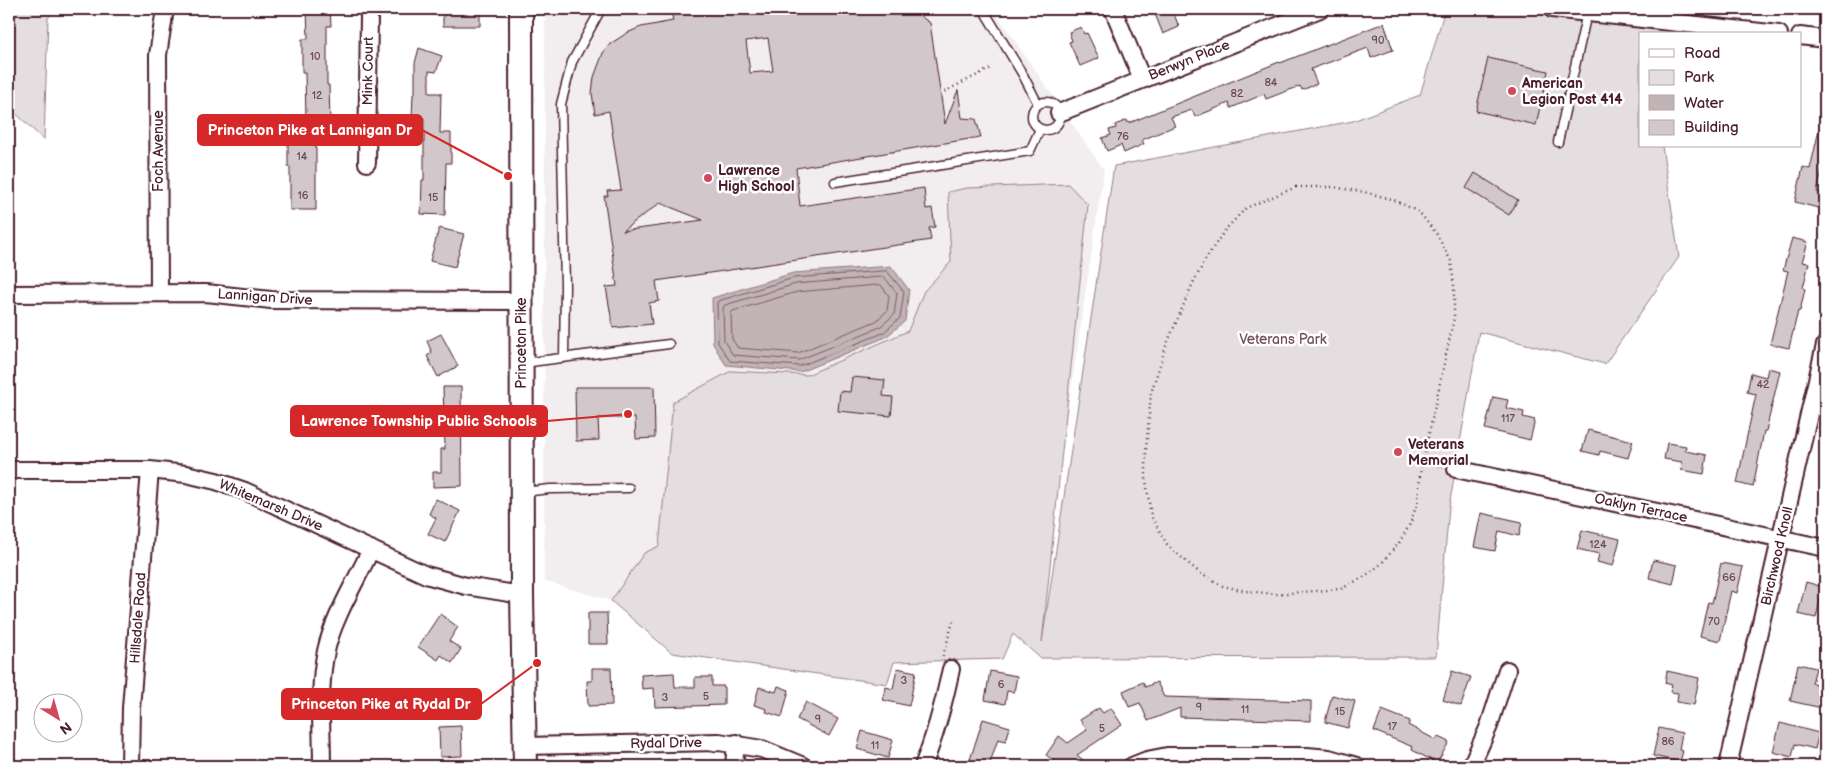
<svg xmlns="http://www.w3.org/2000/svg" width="1834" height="775" viewBox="0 0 1834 775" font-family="'Balsamiq Sans',sans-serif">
  <rect width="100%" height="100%" fill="#fff"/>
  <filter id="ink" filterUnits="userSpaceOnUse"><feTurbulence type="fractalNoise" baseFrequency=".02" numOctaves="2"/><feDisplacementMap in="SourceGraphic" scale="10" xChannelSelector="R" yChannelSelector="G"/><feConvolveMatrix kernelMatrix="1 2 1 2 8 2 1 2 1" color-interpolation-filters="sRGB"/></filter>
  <g filter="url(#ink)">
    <path fill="#f2eeef" d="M545,9H993L1104,170L1042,582L644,553L611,601L544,581Z"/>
    <path fill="#e5dee0" stroke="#987e86" d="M9,9H56L48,18L44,140L9,107Z
      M1445,9H1605L1678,23L1676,34H1640V146H1662L1679,257L1605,364L1479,332L1449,507L1436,657L1040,658L1013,634L1002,659L894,662L887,684L672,653L611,601L644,553L659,546L673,402L731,371L807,375L908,331L924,291L951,262L948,192L967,188L1068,184L1088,205L1042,642L1114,166L1353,121L1420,95Z"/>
    <path fill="#c1b3b6" stroke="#91787e" d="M891,266L909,290L905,321L886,337L800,372L726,365L713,344L712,298L793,273Z"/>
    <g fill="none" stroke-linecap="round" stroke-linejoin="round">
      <path stroke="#7a5a63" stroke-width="1" d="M887,271L904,292L900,318L883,333L800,366L730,361L718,343L717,303L718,301L794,278Z
        M884,277L897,293L894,315L880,327L799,360L733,355L724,341L723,308L725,305L796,284Z
        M881,285L889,296L887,311L876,321L798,353L738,348L732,339L731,313L733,311L797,292Z"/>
    </g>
    <path fill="#d2c7cb" stroke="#4a1f2b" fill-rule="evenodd" d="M307,9H330L331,26H327V85H329L330,120H306L305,73H302V39H308Z
      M443,9H480V26H443Z
      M690,9H911L930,23L945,124L958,90L962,118L976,119L981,137L796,168L800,206L924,188L926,209L932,208L935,227L929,228L931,240L656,281L659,301L649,303L652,324L613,328L606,287L617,286L604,196H608L607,191L621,190L609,111L595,114L592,93L594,77L603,53L610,44L627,33L641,27L673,21L671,11ZM768,38L773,71L750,73L746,41ZM660,203L703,220L622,231Z
      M1160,9H1172L1179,27L1163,34L1155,14L1161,11Z
      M1384,23L1393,50L1371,58L1368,48L1311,69L1317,84L1302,90L1300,86L1266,99L1264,94L1231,108L1229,103L1195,117L1192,110L1171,117L1175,126L1142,140L1144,144L1124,153L1121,145L1107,151L1102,138L1111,135L1109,130L1116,128L1115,125L1127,120L1128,123L1134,121L1279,62L1280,63Z
      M1081,27L1084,34L1087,33L1099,58L1080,66L1069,42L1072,41L1069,32Z
      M419,48L442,56L436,72L429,71V93H441L440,133H451V163H446L445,215L421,214L422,180H424V118H412L413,94H415V63Z
      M1488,58L1548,71L1536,125L1476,111Z
      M1821,121L1825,122V159L1817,192L1825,194L1822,209L1795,202L1803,167L1810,169Z
      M288,133H311V145H316V210H290V167H288Z
      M1475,173L1518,200L1509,215L1466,188Z
      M439,228L464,234L455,267L430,261Z
      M1792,238L1808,242L1802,262L1809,263L1803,288L1805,289L1800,311H1798L1789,348L1770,344L1788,271L1783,270Z
      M441,334L458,366L438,377L427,356L432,353L427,341Z
      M1768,368L1780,371L1766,431H1764L1753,487L1737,483L1756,394L1747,392L1751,373L1766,377Z
      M852,377L885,380L883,396L893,397L891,416L838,411L840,391L850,392Z
      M443,387H461L462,486L433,487V472H441V449H445Z
      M575,387H654L655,438L636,439L635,418H598L599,440L576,441Z
      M1493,397L1508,400L1506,408L1524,412L1523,417L1535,420L1530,440L1485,429Z
      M1588,430L1633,441L1628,458L1600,451L1599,455L1582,451Z
      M1667,443L1686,446L1685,451L1707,455L1704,474L1681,470L1682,462L1664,459Z
      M436,499L460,511L445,542L428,534L436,518L429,514Z
      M1481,513L1522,522L1519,536L1499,531L1495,551L1474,547Z
      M1582,530L1620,539L1613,566L1597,562L1599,554L1577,549Z
      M1653,560L1677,565L1673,584L1649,578Z
      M1721,563L1743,567L1737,593L1731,591L1720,641L1700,636L1708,602L1712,603Z
      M1806,582L1823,587L1816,618L1798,614Z
      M588,613H607L608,644H588Z
      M440,614L458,627L449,641L461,649L452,663L441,655L438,660L418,647Z
      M1798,664L1816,668L1812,683L1825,686L1822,708L1790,701Z
      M592,668H611L612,705L588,706L587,681H592Z
      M897,668L916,672L909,706L883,700L886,687L893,689Z
      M990,671L1017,676L1014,692L1007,691L1005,704L985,700Z
      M1452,671L1471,677L1461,706L1443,700Z
      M1667,671L1699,678L1694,705L1677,702L1678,693L1670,692L1672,685L1665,683Z
      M674,673L675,687H695V677H712V686H724V705L655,707L654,688L642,689L641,675Z
      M1143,682L1145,687L1157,682L1164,697L1311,701V721L1180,717V708L1148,721L1140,703L1129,707L1123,691Z
      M778,686L789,690L782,717L766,712L767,709L754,705L759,687L776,692Z
      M1332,695L1355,701L1348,728L1325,722Z
      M806,702L838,719L829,736L797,719Z
      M1099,708L1103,713L1111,708L1122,725L1077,755L1083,760L1078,766H1053L1056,762L1046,755L1059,736L1068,743L1087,730L1080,720Z
      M1382,710L1410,721L1408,725L1436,740L1438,737L1449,742L1437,763L1412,750L1413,747L1374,731Z
      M983,719L1010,727L1006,741L998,739L989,766H968Z
      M1780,723L1819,733L1815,749L1795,744L1792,757L1773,752Z
      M461,726L462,756L440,757L439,727Z
      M1659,728L1682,733L1679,750L1683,751L1680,762L1653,756Z
      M862,731L893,740L888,758L857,749Z"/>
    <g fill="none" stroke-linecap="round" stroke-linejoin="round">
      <defs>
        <path id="lane" d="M983,9L1023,75L1038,104
          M1032 116a14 14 0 1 1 28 0a14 14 0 1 1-28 0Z
          M1558,142L1587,13
          M835,182L1030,151L1040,129
          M564,357L565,286L561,104L572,62L601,9
          M523,363L669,344
          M523,492L550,489L629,488"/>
        <path id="street" d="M1113,9L1142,79
          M1552,9L1779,34
          M1800,36L1825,39
          M1059,113L1320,9
          M367,163L369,16L371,9
          M159,293L158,55L165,9
          M9,294L206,293L271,300L521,301
          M1456,469L1825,548
          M9,470H150L186,474L216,481L245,491L426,575L466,586L522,595
          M524,746L719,742L762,749L803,766
          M130,766L131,708L150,470
          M322,766C322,728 318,688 326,651C333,618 357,580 371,549
          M734,766L736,743
          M923,766C936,734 944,702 951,669
          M1132,766L1147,760L1167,756H1307L1329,758L1357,766
          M1471,766L1489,726L1507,670
          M1728,766L1825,345"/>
        <path id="secondary" d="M521,9L522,595L525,766"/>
      </defs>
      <use href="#lane" stroke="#4a1f2b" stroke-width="11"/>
      <use href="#street" stroke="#4a1f2b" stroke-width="20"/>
      <use href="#secondary" stroke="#4a1f2b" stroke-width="26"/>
      <path stroke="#4a1f2b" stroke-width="2.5" stroke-dasharray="1 4" stroke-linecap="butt" d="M913,9H915
        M940,94L993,67
        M1296,187H1333L1364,192L1392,199L1419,212L1436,233L1451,261L1454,286V318L1420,475L1418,501L1410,524L1399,543L1381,564L1365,576L1341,589L1276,594L1246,591L1223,586L1200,573L1168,546L1151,516L1146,480V450L1151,393L1166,346L1193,283L1207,257L1225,230L1246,208Z
        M1423,463L1443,467
        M943,656L954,618"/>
      <use href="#lane" stroke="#fff" stroke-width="8"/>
      <use href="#street" stroke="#fff" stroke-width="16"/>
      <use href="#secondary" stroke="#fff" stroke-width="22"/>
    </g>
  </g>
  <g fill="#d1495b" stroke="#fff" stroke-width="2">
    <circle cx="1512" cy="91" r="5"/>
    <circle cx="708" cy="178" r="5"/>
    <circle cx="1398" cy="452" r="5"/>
  </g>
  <g text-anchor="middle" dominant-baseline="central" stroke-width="5" stroke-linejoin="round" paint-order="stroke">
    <g font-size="11" fill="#6c4953">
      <text x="1378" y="40">90</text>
      <text x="315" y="56">10</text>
      <text x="1271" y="82">84</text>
      <text x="1237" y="93">82</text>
      <text x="317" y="95">12</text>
      <text x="1123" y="136">76</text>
      <text x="302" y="156">14</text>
      <text x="303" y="195">16</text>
      <text x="433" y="197">15</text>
      <text x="1763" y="384">42</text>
      <text x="1508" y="418">117</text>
      <text x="1598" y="544">124</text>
      <text x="1729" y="577">66</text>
      <text x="1714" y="621">70</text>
      <text x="904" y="680">3</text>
      <text x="1001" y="684">6</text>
      <text x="706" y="696">5</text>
      <text x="665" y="697">3</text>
      <text x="1199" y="707">9</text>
      <text x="1245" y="709">11</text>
      <text x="1340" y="711">15</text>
      <text x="818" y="719">9</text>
      <text x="1392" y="726">17</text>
      <text x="1102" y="728">5</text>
      <text x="1668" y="741">86</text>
      <text x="875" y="745">11</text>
    </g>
    <g font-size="14" fill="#4a1f2b" stroke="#fff">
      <text transform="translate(1189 60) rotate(-22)">Berwyn Place</text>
      <text transform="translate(368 71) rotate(-89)">Mink Court</text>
      <text transform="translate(158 151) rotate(-90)">Foch Avenue</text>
      <text transform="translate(265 297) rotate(4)">Lannigan Drive</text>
      <text transform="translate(521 343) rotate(-90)">Princeton Pike</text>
      <text transform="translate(271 505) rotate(23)">Whitemarsh Drive</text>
      <text transform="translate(1641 508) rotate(12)">Oaklyn Terrace</text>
      <text transform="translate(1777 556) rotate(-77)">Birchwood Knoll</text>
      <text transform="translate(138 618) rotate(-86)">Hillsdale Road</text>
      <text transform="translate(666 743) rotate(-1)">Rydal Drive</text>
    </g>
    <g font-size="14" font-weight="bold" fill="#4a1f2b" stroke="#fff" text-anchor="start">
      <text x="1522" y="83">American<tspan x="1522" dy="16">Legion Post 414</tspan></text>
      <text x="718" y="170">Lawrence<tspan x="718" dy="16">High School</tspan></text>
      <text x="1408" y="444">Veterans<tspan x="1408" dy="16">Memorial</tspan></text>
    </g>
    <g font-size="14" fill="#714f58" stroke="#fff">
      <text x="1283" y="339">Veterans Park</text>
    </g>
  </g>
  <path fill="none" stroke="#d62828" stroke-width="2" d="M508 176L422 130M628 414L547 421M537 663L481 704"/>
  <g fill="#d62828" stroke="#fff" stroke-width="2">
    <circle cx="508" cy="176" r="5"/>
    <circle cx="628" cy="414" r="5"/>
    <circle cx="537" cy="663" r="5"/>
  </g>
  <g fill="#d62828" stroke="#d62828" stroke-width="2">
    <rect x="198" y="115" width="224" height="30" rx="5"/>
    <rect x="291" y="406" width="256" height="30" rx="5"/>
    <rect x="282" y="689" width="199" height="30" rx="5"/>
  </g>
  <g font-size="15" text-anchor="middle" font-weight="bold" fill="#fff">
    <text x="310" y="135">Princeton Pike at Lannigan Dr</text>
    <text x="419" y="426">Lawrence Township Public Schools</text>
    <text x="381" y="709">Princeton Pike at Rydal Dr</text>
  </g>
  <rect width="1834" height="775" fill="none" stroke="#fff" stroke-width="30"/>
  <rect x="15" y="15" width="1804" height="745" fill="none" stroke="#4a1f2b" stroke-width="2" filter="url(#ink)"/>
  <rect x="1639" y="32" width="162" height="115" fill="#ffffff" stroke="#b7a5aa"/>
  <rect x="1649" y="49" width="25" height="8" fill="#ffffff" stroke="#b7a5aa"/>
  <text x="1684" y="58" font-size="15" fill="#4a1f2b">Road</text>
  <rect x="1649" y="70" width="25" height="15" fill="#e5dee0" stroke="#b7a5aa"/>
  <text x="1684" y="82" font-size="15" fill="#4a1f2b">Park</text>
  <rect x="1649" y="95" width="25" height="15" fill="#c1b3b6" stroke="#b7a5aa"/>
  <text x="1684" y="108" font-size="15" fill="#4a1f2b">Water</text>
  <rect x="1649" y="120" width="25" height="15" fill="#d2c7cb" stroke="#b7a5aa"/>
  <text x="1684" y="132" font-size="15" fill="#4a1f2b">Building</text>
  <g transform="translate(58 718) rotate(143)"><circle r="24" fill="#ffffff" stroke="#b7a5aa"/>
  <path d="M0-4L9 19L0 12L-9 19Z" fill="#d1495b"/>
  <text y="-8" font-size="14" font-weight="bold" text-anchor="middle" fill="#4a1f2b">N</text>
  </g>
</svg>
